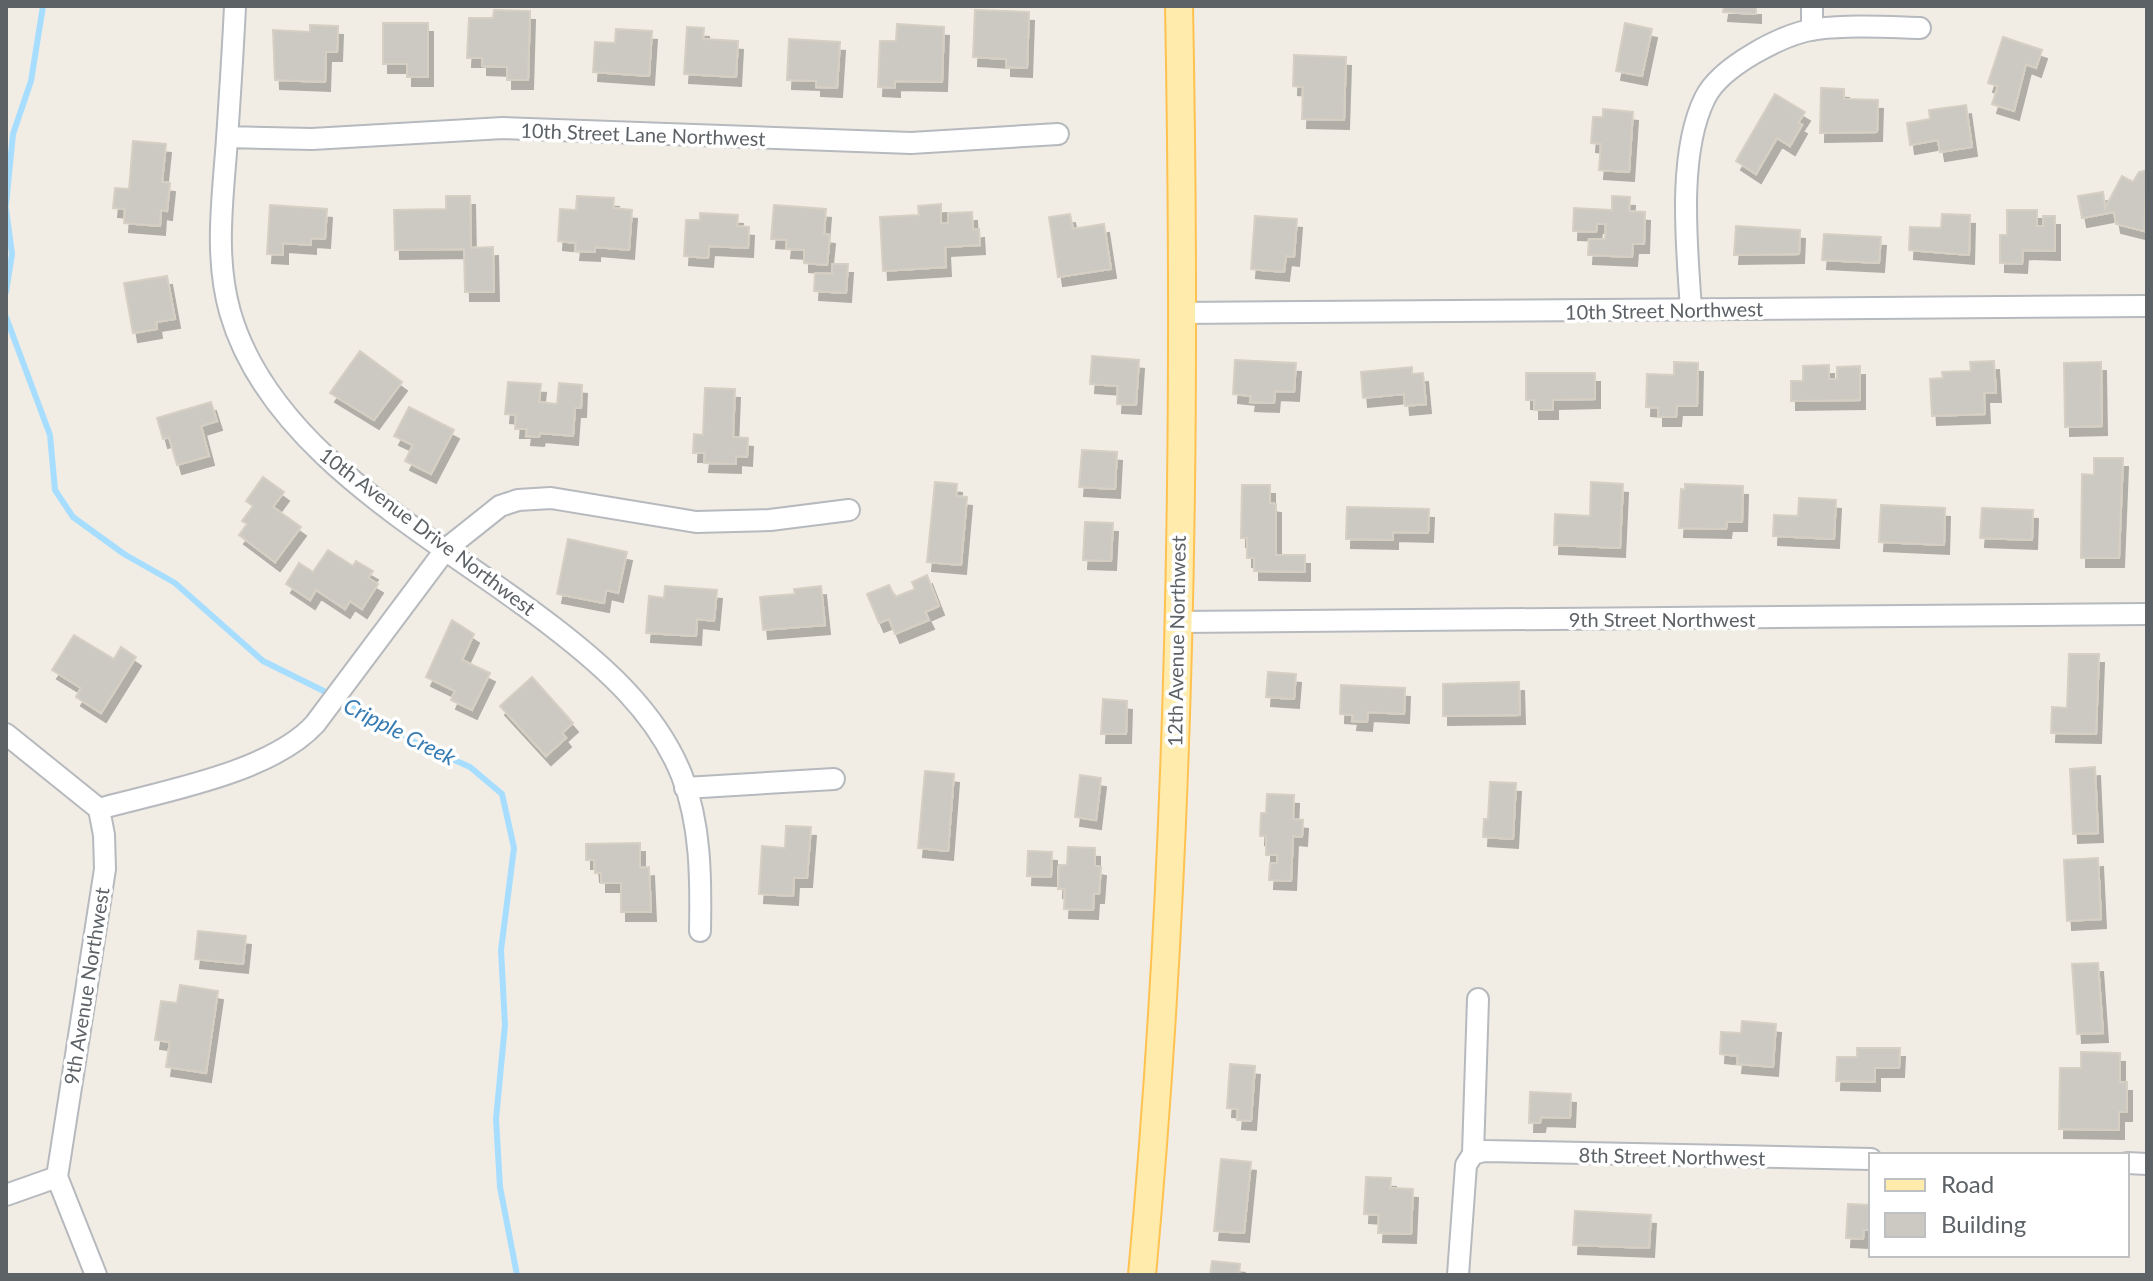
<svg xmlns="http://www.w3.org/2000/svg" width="2153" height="1281" viewBox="0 0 2153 1281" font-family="Lato,sans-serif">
  <defs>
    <filter id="shadow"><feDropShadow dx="5" dy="9" stdDeviation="0" flood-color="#0004"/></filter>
  </defs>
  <rect width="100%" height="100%" fill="#f1ede5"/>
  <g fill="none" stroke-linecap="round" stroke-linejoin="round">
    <path stroke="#a7deff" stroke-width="6" d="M6,205L13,134L31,81L43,6
      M6,209L12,254L6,292
      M6,317L50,435L55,490L73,517L124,554L175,583L263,661L354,706L418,744L470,767L502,794L514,848L501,950L505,1025L496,1119L500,1187L517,1275"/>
  </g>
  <path fill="#ccc8c2" stroke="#d6cfc3" stroke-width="2" filter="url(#shadow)" d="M1724,6H1756V14L1723,12Z
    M494,10L530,11L528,80H507V67L482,66V58H467L469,18H493Z
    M975,10L1029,12L1027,68L1006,67V59L973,57Z
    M383,23H428V77H407V64H383Z
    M1625,23L1652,29L1642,76L1616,71Z
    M897,24L944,27L942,82L895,81V88L878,87L880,41H896Z
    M310,25L338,26L337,52H326L325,82L275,80L273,30L310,32Z
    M687,27L704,28L703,39L738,41L736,77L684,74Z
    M616,29L652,31L649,76L593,72L595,42L615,43Z
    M2003,37L2042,50L2036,68L2026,64L2014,111L1992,104L1998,86L1988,83Z
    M789,39L840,42L837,88L816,87V81L787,80Z
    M1294,55L1346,57L1344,120L1302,119L1303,87L1293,86Z
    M1821,88L1844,89V99L1878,100L1877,132L1820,133Z
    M1775,94L1805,112L1798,123L1802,125L1790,146L1777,138L1756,174L1736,161Z
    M1966,105L1972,147L1940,152L1938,140L1910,145L1907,123L1930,119L1929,110Z
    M1603,109L1633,112L1629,172L1599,170L1601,144L1591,143L1593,117H1603Z
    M133,141L166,144L162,182L170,183L167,211L161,210L160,226L124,223L125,209L113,208L115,188L129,189Z
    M2147,170L2144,231L2116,224L2114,212L2082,218L2078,196L2103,192L2105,208L2122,176L2133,182L2139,172Z
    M446,196H470L471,248L493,247L494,292H465L464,249L395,250L394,210L446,209Z
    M577,196L614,198L613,208L632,210L629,250L595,247V252L575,251L576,243L558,241L560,209L576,210Z
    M1612,196L1630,197L1629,211L1645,212L1644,244H1633L1632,257L1588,255L1589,239H1605L1606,224H1597L1596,232L1573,231L1574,208L1612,210Z
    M941,204V223H948V213L972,212L973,230L979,229L980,245L945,247L946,267L883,271L880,217L919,215L918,206Z
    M270,205L327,209L325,239L311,238V245L283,243V255L267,254Z
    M774,205L826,209L824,234L830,235L827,265L804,263V250L786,249L787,240L771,239Z
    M2007,210H2037V226H2043V216H2055V251L2023,250L2022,264L2000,263V235H2007Z
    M700,213L738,215L737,226L749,227L748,248L709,246L708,258L684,256L686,220H700Z
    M1070,214L1073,229L1104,224L1111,269L1058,277L1049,217Z
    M1942,214L1970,215L1969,255L1909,250L1910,227L1941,228Z
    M1255,216L1297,219L1294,257L1286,256L1284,272L1251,269Z
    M1736,226L1800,230L1799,254L1734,255Z
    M1824,234L1881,237L1879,263L1822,260Z
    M832,264H848L846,293L814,291L815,273L832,274Z
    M167,276L175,319L156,322L157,329L133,333L124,283Z
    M360,351L402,382L374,420L330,393Z
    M1092,356L1139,360L1136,405L1117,404L1118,386L1090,384Z
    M1235,360L1296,363L1294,392L1275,391L1274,403L1250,402L1251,396L1233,394Z
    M1994,361L1996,393H1984L1985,414L1932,416L1930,379L1943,378L1942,372L1971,371L1970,362Z
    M1674,362L1698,363L1697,406H1677L1676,417H1658V408L1646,407L1647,374L1674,375Z
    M2101,362L2102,426L2065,427L2064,363Z
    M1829,365V379H1837V367L1860,366V400L1791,401V381H1803V366Z
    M1412,367V374L1423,373L1426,404L1405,406L1404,394L1363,398L1361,372Z
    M1526,373H1595V399L1553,400V410H1534V400H1526Z
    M508,382L541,384L539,402L557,404L559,383L582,385L581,408H575L573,436L540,433L539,437L526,436L527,429H515L516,415L505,414Z
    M705,388L735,389L733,437L748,438L747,457L736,456V464L704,463L705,453H693L694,434L703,435Z
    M211,402L217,421L201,426L209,456L177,465L169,437L163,439L157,418Z
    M409,407L454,430L431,474L405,461L413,445L394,436Z
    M1082,450L1117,452L1115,489L1079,487Z
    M2094,458H2123L2119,558H2081L2082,474L2094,475Z
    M263,477L284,492L273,507L301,527L275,562L239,535L247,524L242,521L253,506L246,501Z
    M935,482L957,484L956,496L967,497L961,565L927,562Z
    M1591,482L1623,484L1620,548L1554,545L1555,514L1590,516Z
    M1685,484L1743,486L1742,522H1727L1726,529L1679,528L1681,489L1685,490Z
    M1242,485H1270V503L1276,504V555H1305V572L1254,571V558H1247V538H1241Z
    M1799,498L1836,500L1834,539L1773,536L1774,515L1798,516Z
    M1881,505L1945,508L1944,545L1879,542Z
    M1347,507L1429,509L1428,533L1393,532V540L1346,539Z
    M1982,508L2033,510L2032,540L1980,538Z
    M1085,522L1113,523L1111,561L1083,560Z
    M568,539L627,552L618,593L606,590L604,603L557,594Z
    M328,550L353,566L356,561L373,571L368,578L378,584L362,609L350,601L345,609L316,590L310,600L286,584L299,563L313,572Z
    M927,575L939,606L925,612L929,620L895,634L889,619L879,623L867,594L889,585L895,597L915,589L912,582Z
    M665,586L717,590L714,621L697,619L696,636L646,633L649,596L664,598Z
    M821,586L825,625L763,630L760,597L795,594L794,589Z
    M452,620L474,634L462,660L490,673L472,710L451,700L455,691L426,677Z
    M74,635L114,659L121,647L136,657L101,713L76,697L81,688L52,670Z
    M2069,654H2099L2096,734L2051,733L2052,707L2067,708Z
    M1268,672L1296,674L1294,699L1266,697Z
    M532,677L573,723L562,733L566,738L546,756L500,706Z
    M1519,682L1520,715L1443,716V684Z
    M1341,685L1405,688L1404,714L1368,712L1367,722L1352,721L1353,715L1340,714Z
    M1103,699L1127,701L1126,734H1101Z
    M2095,767L2098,833L2073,834L2070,769Z
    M925,771L954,774L948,851L918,848Z
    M1080,775L1101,778L1096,820L1075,817Z
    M1490,782L1516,783L1513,839L1483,837L1484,819H1488Z
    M1267,794L1294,795L1293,819L1303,820L1302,837L1293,836L1291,881L1269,880L1270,863H1277V855H1266V836H1260L1261,813H1266Z
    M786,826L811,827L807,878H794L793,896L759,894L762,846L785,848Z
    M640,843V868L649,867L651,912H621V883H601V873H595L594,860H586V844Z
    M1068,847L1095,848V866L1101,867L1099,894H1094L1093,910L1064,909L1065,889H1058L1059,865H1067Z
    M1028,851L1052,852L1051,877L1027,876Z
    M2098,858L2101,919L2067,921L2064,860Z
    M198,931L246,936L243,964L195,959Z
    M2098,963L2103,1033L2077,1034L2072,964Z
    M180,985L218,991L206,1073L166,1067L170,1042L155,1040L161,1001L177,1003Z
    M1742,1021L1776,1024L1773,1067L1737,1064L1738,1056L1720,1054L1721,1032L1741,1033Z
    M1857,1048H1900L1899,1068H1875V1082L1836,1081L1837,1057H1857Z
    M2081,1052L2120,1053V1082H2127V1112H2119V1130L2059,1129L2060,1068H2081Z
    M1230,1064L1255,1066L1251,1121L1237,1120L1238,1109L1227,1108Z
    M1530,1092L1571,1094L1570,1118L1541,1117L1540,1123H1529Z
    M1221,1159L1251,1162L1244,1233L1214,1231Z
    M1366,1177L1391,1178L1390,1188L1413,1189L1411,1234L1378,1233L1379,1215L1364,1214Z
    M1848,1204L1871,1205V1230H1864L1863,1239L1846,1238Z
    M1575,1211L1651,1215L1649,1248L1573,1245Z
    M1212,1261L1240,1264L1239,1275H1210Z"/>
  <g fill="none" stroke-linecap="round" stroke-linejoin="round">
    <defs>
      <path id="minor" d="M235,6C233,50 230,94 227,139C223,197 214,255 230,312C271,456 443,541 553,627C605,667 657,713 682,776C701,825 701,879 700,931
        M1812,6V30
        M227,137L312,139L503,128L911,143L1058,134
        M1691,309C1687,248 1677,154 1705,98C1720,67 1782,34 1816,29C1850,25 1885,27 1920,28
        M1181,313L2147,306
        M1176,622L2147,614
        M6,734L99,809L104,835L105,869L57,1177L96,1275
        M685,788L834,779
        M99,809C163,791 270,773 315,724L446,549L500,506L518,500L551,498L696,522L770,520L849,510
        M1473,1154L1484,1151L1871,1159
        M2127,1163L2147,1164
        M6,1195L57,1177
        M1458,1275L1466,1165L1473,1154L1478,999"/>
      <path id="major" d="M1142,1275C1181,854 1187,429 1179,6"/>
    </defs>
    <use href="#minor" stroke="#b6b9bd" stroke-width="24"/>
    <use href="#major" stroke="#ffc250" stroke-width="30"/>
    <use href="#minor" stroke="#fff" stroke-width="20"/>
    <use href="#major" stroke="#ffecac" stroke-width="26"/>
  </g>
  <g text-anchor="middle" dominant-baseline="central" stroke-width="7" stroke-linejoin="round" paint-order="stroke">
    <g font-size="20" fill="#5d6267" stroke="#fff">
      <text transform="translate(643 134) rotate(2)">10th Street Lane Northwest</text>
      <text transform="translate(1664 310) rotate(-1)">10th Street Northwest</text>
      <text transform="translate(428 531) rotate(37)">10th Avenue Drive Northwest</text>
      <text x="1662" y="619">9th Street Northwest</text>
      <text transform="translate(1176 641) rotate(-89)">12th Avenue Northwest</text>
      <text transform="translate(86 986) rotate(-81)">9th Avenue Northwest</text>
      <text transform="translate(1672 1156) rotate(1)">8th Street Northwest</text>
    </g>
    <g font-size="22" font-style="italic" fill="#367bb2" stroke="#fff">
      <text transform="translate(400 731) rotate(27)">Cripple Creek</text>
    </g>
  </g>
  <rect width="2153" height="1281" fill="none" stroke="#5d6267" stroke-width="16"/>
  <rect x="1869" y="1153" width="260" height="104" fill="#ffffff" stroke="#bec0c2" stroke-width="2"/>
  <rect x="1885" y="1179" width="40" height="12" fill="#ffecac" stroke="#bec0c2" stroke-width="2"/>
  <text x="1941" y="1193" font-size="24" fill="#5d6267">Road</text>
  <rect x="1885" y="1213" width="40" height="24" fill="#ccc8c2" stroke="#bec0c2" stroke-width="2"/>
  <text x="1941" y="1233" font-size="24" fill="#5d6267">Building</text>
</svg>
